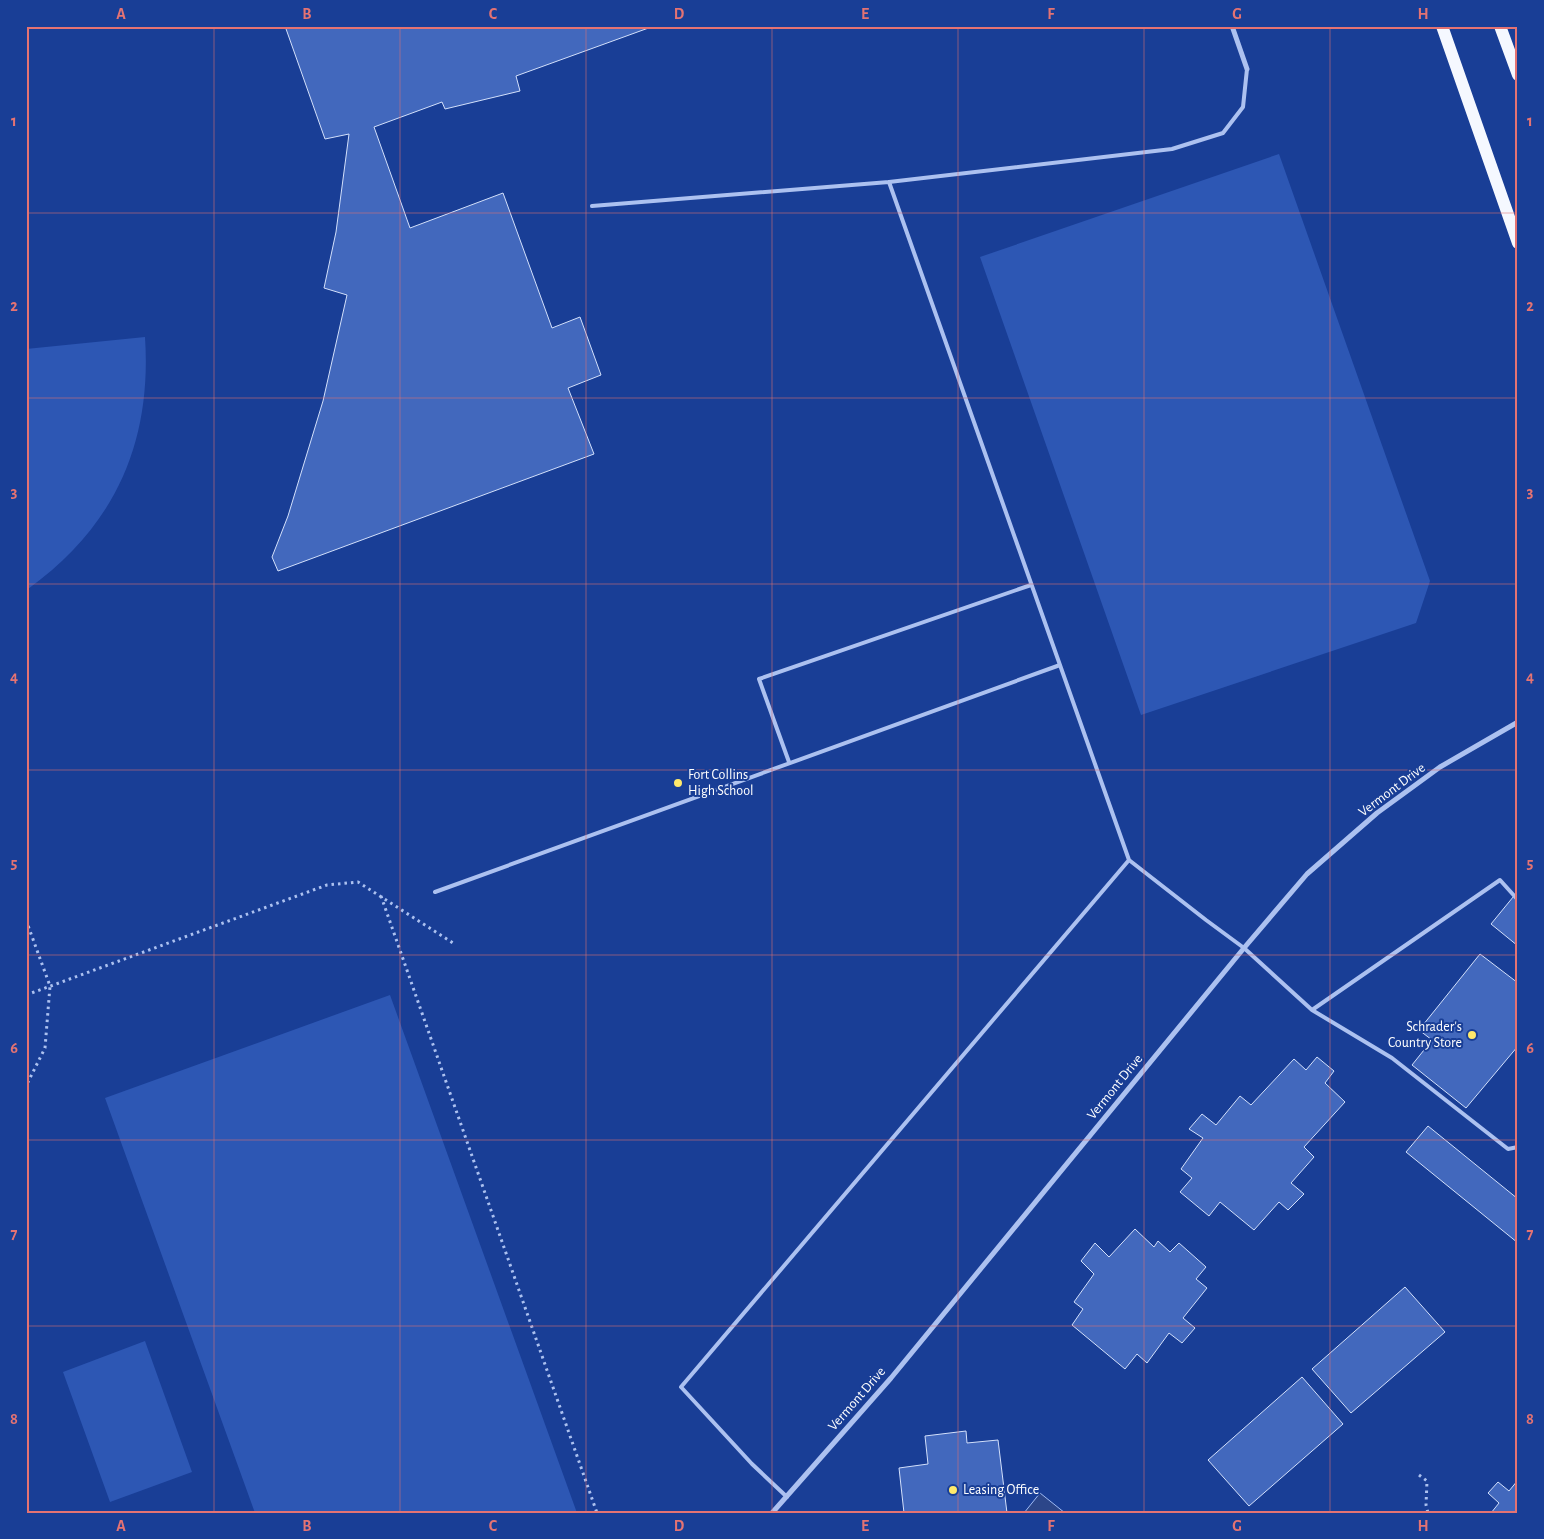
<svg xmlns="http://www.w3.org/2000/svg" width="1544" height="1539" viewBox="0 0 1544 1539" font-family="'Alegreya Sans',sans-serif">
  <rect width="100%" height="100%" fill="#193e96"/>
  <path fill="#2d57b4" d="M1279,154L1430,581L1416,623L1141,715L980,257Z
    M145,337C152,443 115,526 28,589L26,586V349Z
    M390,995L577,1513H255L105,1098Z
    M145,1341L192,1472L110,1502L63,1372Z"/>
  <path fill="#2c4689" stroke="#9fbaf3" d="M1040,1493L1065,1513H1024Z"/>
  <path fill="#4268bd" stroke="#d3e0fb" d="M285,26H654L516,76L520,91L445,109L442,102L374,127L410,228L503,193L552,328L580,317L601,375L568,388L594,454L278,571L272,557L288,516L323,401L347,295L324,288L336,232L349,134L325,139Z
    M1518,891V946L1491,924Z
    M1480,954L1518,983V1046L1466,1108L1412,1065L1432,1040L1419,1030Z
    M1317,1057L1334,1071L1325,1083L1345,1102L1304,1147L1314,1157L1291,1183L1304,1194L1288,1210L1279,1202L1254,1230L1220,1202L1209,1216L1180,1192L1192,1178L1181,1169L1203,1138L1189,1129L1202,1114L1216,1125L1240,1096L1251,1105L1294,1059L1306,1070Z
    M1428,1126L1518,1199V1243L1406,1152Z
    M1135,1229L1154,1247L1158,1241L1170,1252L1179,1243L1206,1267L1196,1279L1207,1288L1183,1318L1195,1328L1182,1343L1169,1333L1147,1363L1137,1354L1125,1369L1072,1325L1083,1309L1074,1302L1094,1274L1081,1261L1095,1243L1109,1257Z
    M1405,1287L1445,1332L1351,1413L1312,1369Z
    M1302,1377L1343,1424L1249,1506L1208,1460Z
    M966,1431L967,1443L998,1440L1007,1513H904L899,1468L928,1464L925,1436Z
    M1518,1480V1513H1491L1499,1503L1488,1493L1498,1482L1509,1491Z"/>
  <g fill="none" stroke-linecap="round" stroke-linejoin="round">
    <path stroke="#acc1f0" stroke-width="3" stroke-dasharray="2.5 4" stroke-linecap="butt" d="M381,896L597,1513
      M26,920L50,986L45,1048L26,1086
      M26,995L327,885L358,882L453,943
      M1419,1475L1427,1481L1426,1505L1428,1513"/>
    <path stroke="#acc1f0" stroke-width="4" d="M889,182L1129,860L1206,920L1244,948L1312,1010L1500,880L1518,900
      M592,206L889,182L1172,149L1223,133L1243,107L1247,69
      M789,762L759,679L1031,585
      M435,892L1060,665
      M1312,1010L1392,1058L1508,1149L1518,1147
      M787,1497L752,1464L681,1387L1129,860"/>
    <path stroke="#acc1f0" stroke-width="5" d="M1232,26L1247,69
      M772,1513L891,1378L1244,948L1307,874L1377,813L1414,786L1440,767L1518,722"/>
    <path stroke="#f5f8ff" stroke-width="12" d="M1442,26L1518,243
      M1500,26L1518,75"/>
  </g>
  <path fill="none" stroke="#e47373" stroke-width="1" stroke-opacity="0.55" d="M214,26V1513M400,26V1513M586,26V1513M772,26V1513M958,26V1513M1144,26V1513M1330,26V1513M26,213H1518M26,398H1518M26,584H1518M26,770H1518M26,955H1518M26,1140H1518M26,1326H1518"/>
  <g fill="#ffe96b" stroke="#193e96" stroke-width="2">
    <circle cx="678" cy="783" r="5"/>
    <circle cx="1472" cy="1035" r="5"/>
    <circle cx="953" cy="1490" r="5"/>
  </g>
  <g text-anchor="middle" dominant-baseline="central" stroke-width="4" stroke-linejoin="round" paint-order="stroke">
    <g font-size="14" fill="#fff" stroke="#193e96" text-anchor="start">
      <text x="688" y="775">Fort Collins<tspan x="688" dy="16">High School</tspan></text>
      <text x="1462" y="1027" text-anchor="end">Schrader's<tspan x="1462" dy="16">Country Store</tspan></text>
      <text x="963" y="1490">Leasing Office</text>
    </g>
    <g font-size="14" fill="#fff" stroke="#193e96">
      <text transform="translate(1392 790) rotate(-37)">Vermont Drive</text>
      <text transform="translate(1115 1087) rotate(-51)">Vermont Drive</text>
      <text transform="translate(857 1399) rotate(-49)">Vermont Drive</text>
    </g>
  </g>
  <rect width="1544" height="1539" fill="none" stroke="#193e96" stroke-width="55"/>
  <rect x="28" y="28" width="1488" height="1484" fill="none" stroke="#e47373" stroke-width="2"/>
  <g font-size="16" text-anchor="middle" font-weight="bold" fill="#e47373">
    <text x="121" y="19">A</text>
    <text x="307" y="19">B</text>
    <text x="493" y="19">C</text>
    <text x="679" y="19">D</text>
    <text x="865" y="19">E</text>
    <text x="1051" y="19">F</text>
    <text x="1237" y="19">G</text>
    <text x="1423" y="19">H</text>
    <text x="14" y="126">1</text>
    <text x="1530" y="126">1</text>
    <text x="14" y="311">2</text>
    <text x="1530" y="311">2</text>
    <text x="14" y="497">3</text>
    <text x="1530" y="497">3</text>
    <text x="14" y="682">4</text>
    <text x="1530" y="682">4</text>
    <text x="14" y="868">5</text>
    <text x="1530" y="868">5</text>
    <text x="14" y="1053">6</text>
    <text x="1530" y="1053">6</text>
    <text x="14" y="1239">7</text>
    <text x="1530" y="1239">7</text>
    <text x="14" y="1424">8</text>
    <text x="1530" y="1424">8</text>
    <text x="121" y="1531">A</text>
    <text x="307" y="1531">B</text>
    <text x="493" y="1531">C</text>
    <text x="679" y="1531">D</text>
    <text x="865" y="1531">E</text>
    <text x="1051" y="1531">F</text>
    <text x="1237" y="1531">G</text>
    <text x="1423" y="1531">H</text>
  </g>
</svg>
